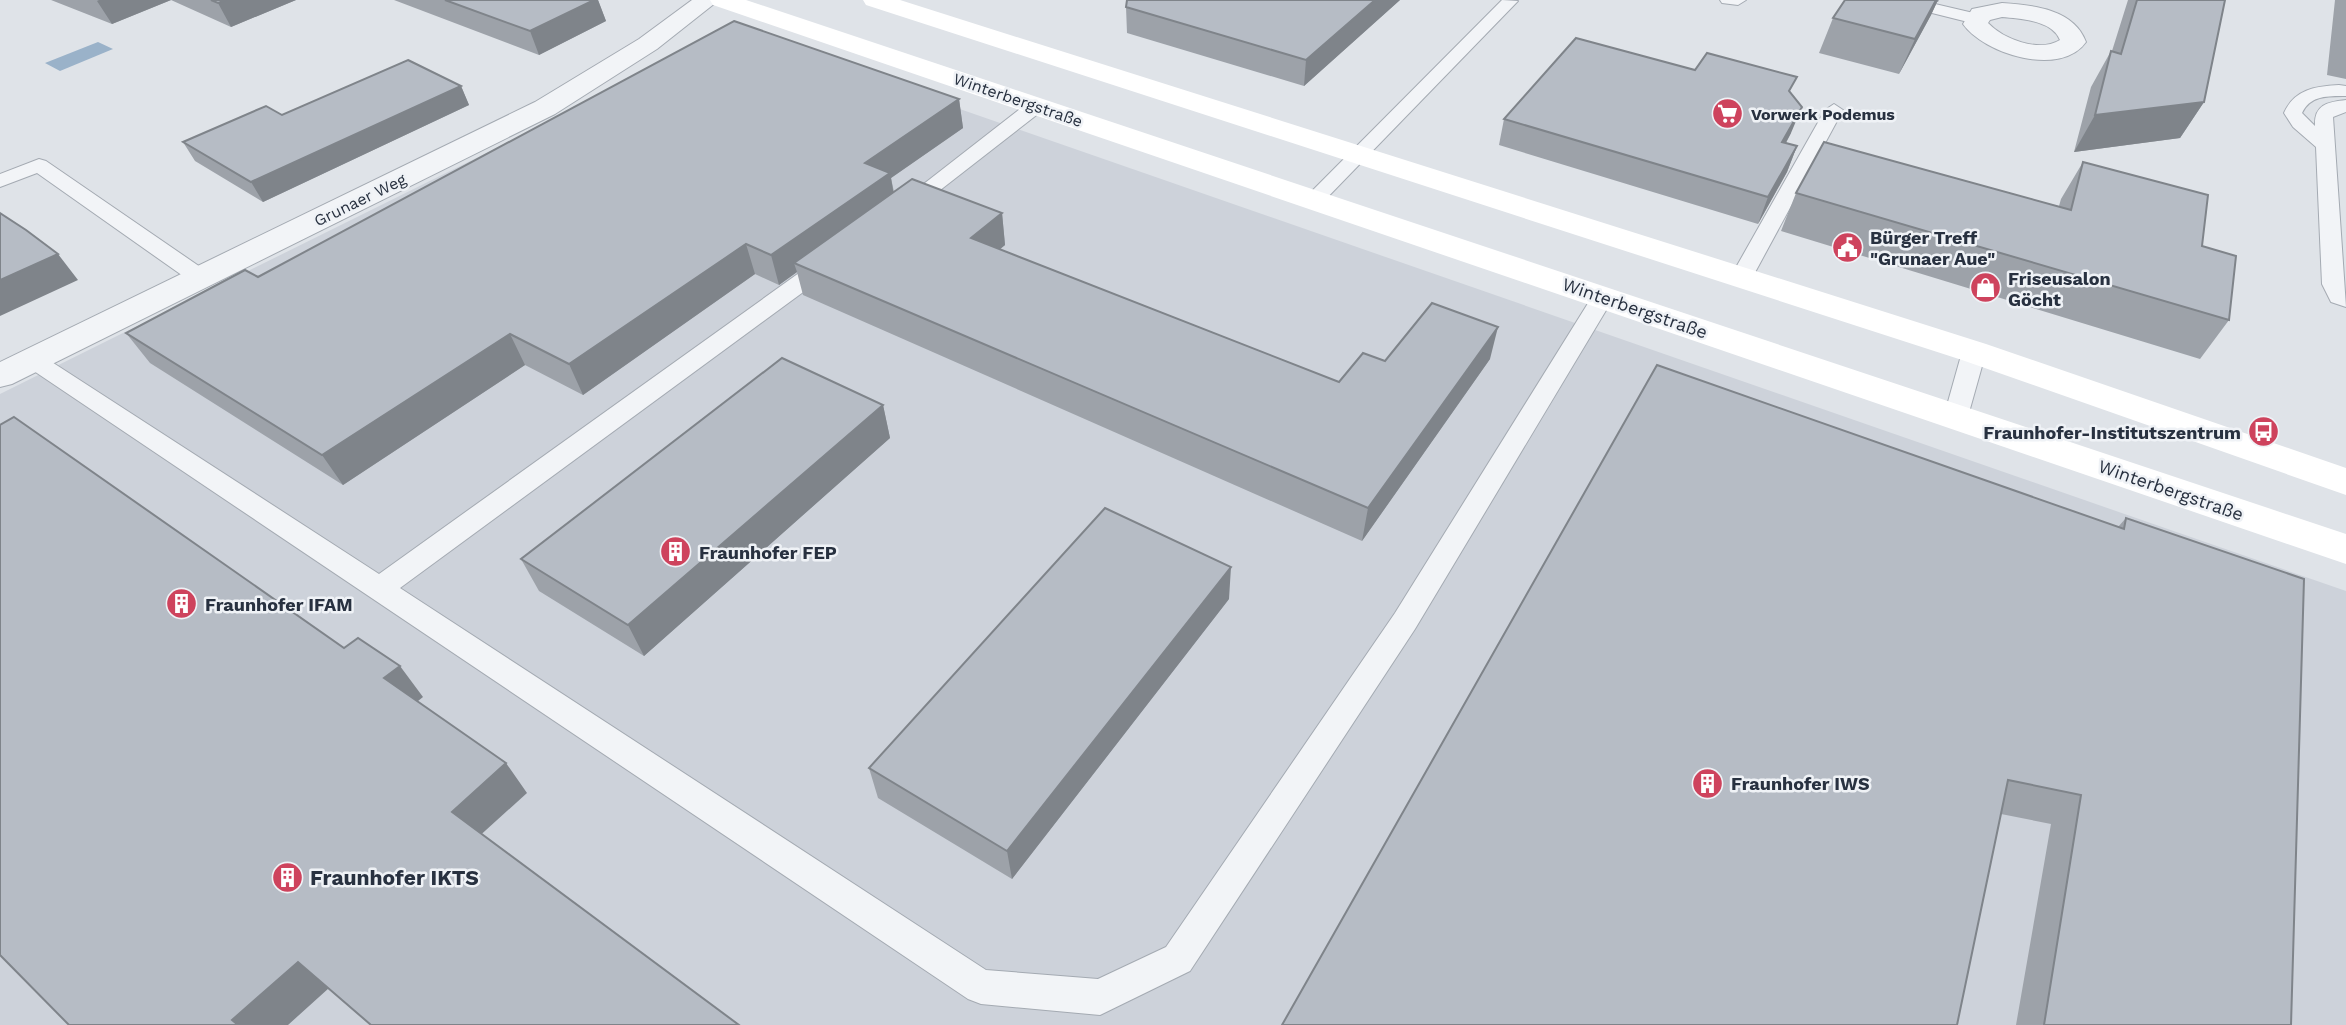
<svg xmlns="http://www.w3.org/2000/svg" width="2346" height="1025" viewBox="0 0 2346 1025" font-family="'Work Sans',sans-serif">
  <rect width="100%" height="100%" fill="#dfe3e8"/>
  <path fill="#cdd2da" d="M730,29L2346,591V1025H0V394L591,101Z"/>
  <path fill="#9ab2c9" d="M98,42L113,49L60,71L45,63Z"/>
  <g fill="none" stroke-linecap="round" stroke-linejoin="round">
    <defs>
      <path id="service" d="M1502,0L1518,1L1321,204H1307L1304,200L1307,196Z
        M1720,0H1746L1738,5L1722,3Z
        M1890,0H1918L1982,15L1984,19L1976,24L1892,3Z
        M2339,85L2346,86V96C2329,96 2310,95 2302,113L2315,126C2314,105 2327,102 2346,100V112L2333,117L2346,307L2331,302L2322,284L2316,147L2293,127L2284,113C2294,90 2315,86 2339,85Z
        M1036,100L1045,106L1043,110L912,212H898L895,208L898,204L1029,102Z
        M1834,104L1843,110L1752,278L1749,283H1733L1730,278L1825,110Z
        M39,159L46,161L209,273L212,278L209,283H193L37,173L0,187V174Z
        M828,257L836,258L839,263L836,268L400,588L986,970L1098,979L1166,947L1395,613L1595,292H1611L1614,297L1415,629L1190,971L1100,1015L981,1004L968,999L25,365L21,360L25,355L33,352L41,355L379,574L820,258Z
        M1974,345L1982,347L1986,352L1968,416L1965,422L1956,424L1947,422L1944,416L1962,352L1966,347Z"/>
      <path id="minor" d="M692,0H719L657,49L555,114L12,384L0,387V362L535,102L639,39Z
        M2002,3C2033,5 2074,9 2086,42C2061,78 1984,54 1963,24L1972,9ZM2002,17C2021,19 2052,20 2060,40C2039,53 2003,39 1988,23L1990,20Z"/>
    </defs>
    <use href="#service" stroke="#a4aab2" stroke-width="2"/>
    <use href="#minor" stroke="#a4aab2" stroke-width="2"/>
    <use href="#service" fill="#f2f4f7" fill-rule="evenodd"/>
    <use href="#minor" fill="#f2f4f7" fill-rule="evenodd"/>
    <path fill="#fff" fill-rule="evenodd" d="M710,0H746L2346,534V564L713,5Z
      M863,0H900L1986,344L2346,468V495L1962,360L866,5Z"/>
  </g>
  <path fill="#9da2a9" d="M51,0H171L112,24Z
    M171,0H296L231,27Z
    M394,0H598L606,21L539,55Z
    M1127,0H1400L1304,86L1127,33L1126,7Z
    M1845,0H1939L1938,2H1937L1931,15L1899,74L1819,53L1833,18Z
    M2128,0H2225L2204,102L2180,138L2074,152L2091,87L2111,51H2112Z
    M2335,0H2346V79L2327,75Z
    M1695,70L1790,93L1791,133L1786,143L1797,146L1787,172L1758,224L1499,145L1504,119Z
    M461,86L469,105L263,202L195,161L183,142L282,115Z
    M959,99L963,128L891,178L894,192L1002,213L1005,245L1000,249L1339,382L1385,361L1490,359L1362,541L803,295L797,272L779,285L755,274L583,395L525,365L343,485L150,363L126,333L258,277Z
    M2083,162L2202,246L2229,320L2200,359L1781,231L1796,193L2059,206L2061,199Z
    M883,405L890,438L644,656L539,591L521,559Z
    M2126,518L2291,1025H2016L2051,824L2001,814L1282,1025L2118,527Z
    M1229,599L1012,879L878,798L869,768Z"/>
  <path fill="#7f848a" d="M99,0H171L112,24L97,1Z
    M226,0H296L231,27L218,3Z
    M594,0H598L606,21L539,55L530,31Z
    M1375,0H1400L1304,86L1306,60Z
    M1936,0H1938L1931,15L1899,74L1915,39Z
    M461,86L469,105L263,202L251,182Z
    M959,99L963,128L891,178L895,202L794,263L797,272L779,285L771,255L865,163Z
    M2204,102L2180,138L2074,152L2095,115Z
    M1802,107L1791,133L1772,168L1782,142Z
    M1797,146L1787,172L1758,224L1768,197Z
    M1002,213L1005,245L975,270L971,238Z
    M746,244L755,274L583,395L569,364Z
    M58,254L78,280L0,316V280Z
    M1498,327L1490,359L1362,541L1368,508Z
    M510,334L525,365L343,485L322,455Z
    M883,405L890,438L644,656L628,625Z
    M1231,567L1229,599L1012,879L1007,851Z
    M400,666L423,697L408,709L384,678Z
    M506,763L527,793L475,840L452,812Z
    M298,962L329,988L288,1025H238L232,1020Z"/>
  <path fill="#b6bcc5" stroke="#7f848a" stroke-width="2" d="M211,0H226L218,3Z
    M445,0H594L530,31Z
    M1127,0H1375L1306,60L1126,7Z
    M1845,0H1936L1915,39L1833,18Z
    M2137,0H2225L2204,102L2095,115L2111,51L2121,54Z
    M734,21L959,99L865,163L890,173L771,255L746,244L569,364L510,334L322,455L126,333L245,270L258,277Z
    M1576,38L1695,70L1707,53L1797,77L1789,91L1802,107L1782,142L1797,146L1768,197L1504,119Z
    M408,60L461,86L251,182L183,142L266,106L282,115Z
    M1824,142L2071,210L2083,162L2208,195L2202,246L2236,256L2229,320L1796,193Z
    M912,179L1002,213L971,238L1339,382L1363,353L1385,361L1432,303L1498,327L1368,508L794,263Z
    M0,213L26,230L58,254L0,280Z
    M782,358L883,405L628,625L521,559Z
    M1657,365L2124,529L2126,518L2304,579L2291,1025H2044L2081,795L2008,780L1957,1025H1282Z
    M14,417L344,648L358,638L400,666L384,678L506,763L452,812L739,1025H371L298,962L232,1020L238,1025H69L0,955V425Z
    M1105,508L1231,567L1007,851L869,768Z"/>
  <defs>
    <symbol id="supermarket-disc" viewBox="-11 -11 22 22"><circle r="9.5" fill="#ce435d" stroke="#eff2f6"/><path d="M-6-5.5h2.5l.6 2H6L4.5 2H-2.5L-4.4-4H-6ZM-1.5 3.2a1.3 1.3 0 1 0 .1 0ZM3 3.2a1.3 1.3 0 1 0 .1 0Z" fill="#fff"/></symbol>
    <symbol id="civic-disc" viewBox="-11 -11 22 22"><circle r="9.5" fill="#ce435d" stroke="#eff2f6"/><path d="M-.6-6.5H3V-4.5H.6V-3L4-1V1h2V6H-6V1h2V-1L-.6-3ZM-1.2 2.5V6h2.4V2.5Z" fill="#fff"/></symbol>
    <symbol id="shop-disc" viewBox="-11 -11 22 22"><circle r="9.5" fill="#ce435d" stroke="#eff2f6"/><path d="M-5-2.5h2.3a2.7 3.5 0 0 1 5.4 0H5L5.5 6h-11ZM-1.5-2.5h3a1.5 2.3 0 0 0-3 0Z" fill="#fff"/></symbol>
    <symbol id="bus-disc" viewBox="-11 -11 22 22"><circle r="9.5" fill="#ce435d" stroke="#eff2f6"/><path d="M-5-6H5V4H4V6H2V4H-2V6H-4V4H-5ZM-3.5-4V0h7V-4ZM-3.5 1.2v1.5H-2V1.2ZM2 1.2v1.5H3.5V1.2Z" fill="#fff"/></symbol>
    <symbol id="building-disc" viewBox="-11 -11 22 22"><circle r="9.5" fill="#ce435d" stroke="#eff2f6"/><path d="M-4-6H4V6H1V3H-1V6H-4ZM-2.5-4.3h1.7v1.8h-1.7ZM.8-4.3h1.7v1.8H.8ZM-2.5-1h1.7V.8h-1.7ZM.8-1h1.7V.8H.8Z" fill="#fff"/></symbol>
  </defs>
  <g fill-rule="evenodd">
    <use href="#supermarket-disc" x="1710" y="96" width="35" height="35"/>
    <use href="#civic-disc" x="1830" y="230" width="35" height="35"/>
    <use href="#shop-disc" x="1968" y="270" width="35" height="35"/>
    <use href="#bus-disc" x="2246" y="414" width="35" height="35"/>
    <use href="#building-disc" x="658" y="534" width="35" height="35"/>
    <use href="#building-disc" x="164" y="586" width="35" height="35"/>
    <use href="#building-disc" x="1690" y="766" width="35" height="35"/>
    <use href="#building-disc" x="270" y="860" width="35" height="35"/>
  </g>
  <g text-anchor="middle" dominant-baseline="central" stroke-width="5" stroke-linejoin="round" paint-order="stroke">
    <g font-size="16" fill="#283140" stroke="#eff2f6">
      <text transform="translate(1018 100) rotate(19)">Winterbergstraße</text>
      <text transform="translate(360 200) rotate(-26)">Grunaer Weg</text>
    </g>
    <g font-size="16" font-weight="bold" fill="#283140" stroke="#eff2f6" text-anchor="start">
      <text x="1751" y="114">Vorwerk Podemus</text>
    </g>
    <g font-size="18" font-weight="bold" fill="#283140" stroke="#eff2f6" text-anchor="start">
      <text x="1870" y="237">Bürger Treff<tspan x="1870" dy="21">"Grunaer Aue"</tspan></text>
      <text x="2008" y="278">Friseusalon<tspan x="2008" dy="21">Göcht</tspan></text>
      <text x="2241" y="432" text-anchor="end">Fraunhofer-Institutszentrum</text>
      <text x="699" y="552">Fraunhofer FEP</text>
      <text x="205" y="604">Fraunhofer IFAM</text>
      <text x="1731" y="783">Fraunhofer IWS</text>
    </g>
    <g font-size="18" fill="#283140" stroke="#eff2f6">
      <text transform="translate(1635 308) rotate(19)">Winterbergstraße</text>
      <text transform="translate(2171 490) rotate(19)">Winterbergstraße</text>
    </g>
    <g font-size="21" font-weight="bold" fill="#283140" stroke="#eff2f6" text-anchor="start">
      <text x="310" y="877">Fraunhofer IKTS</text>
    </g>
  </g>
</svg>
